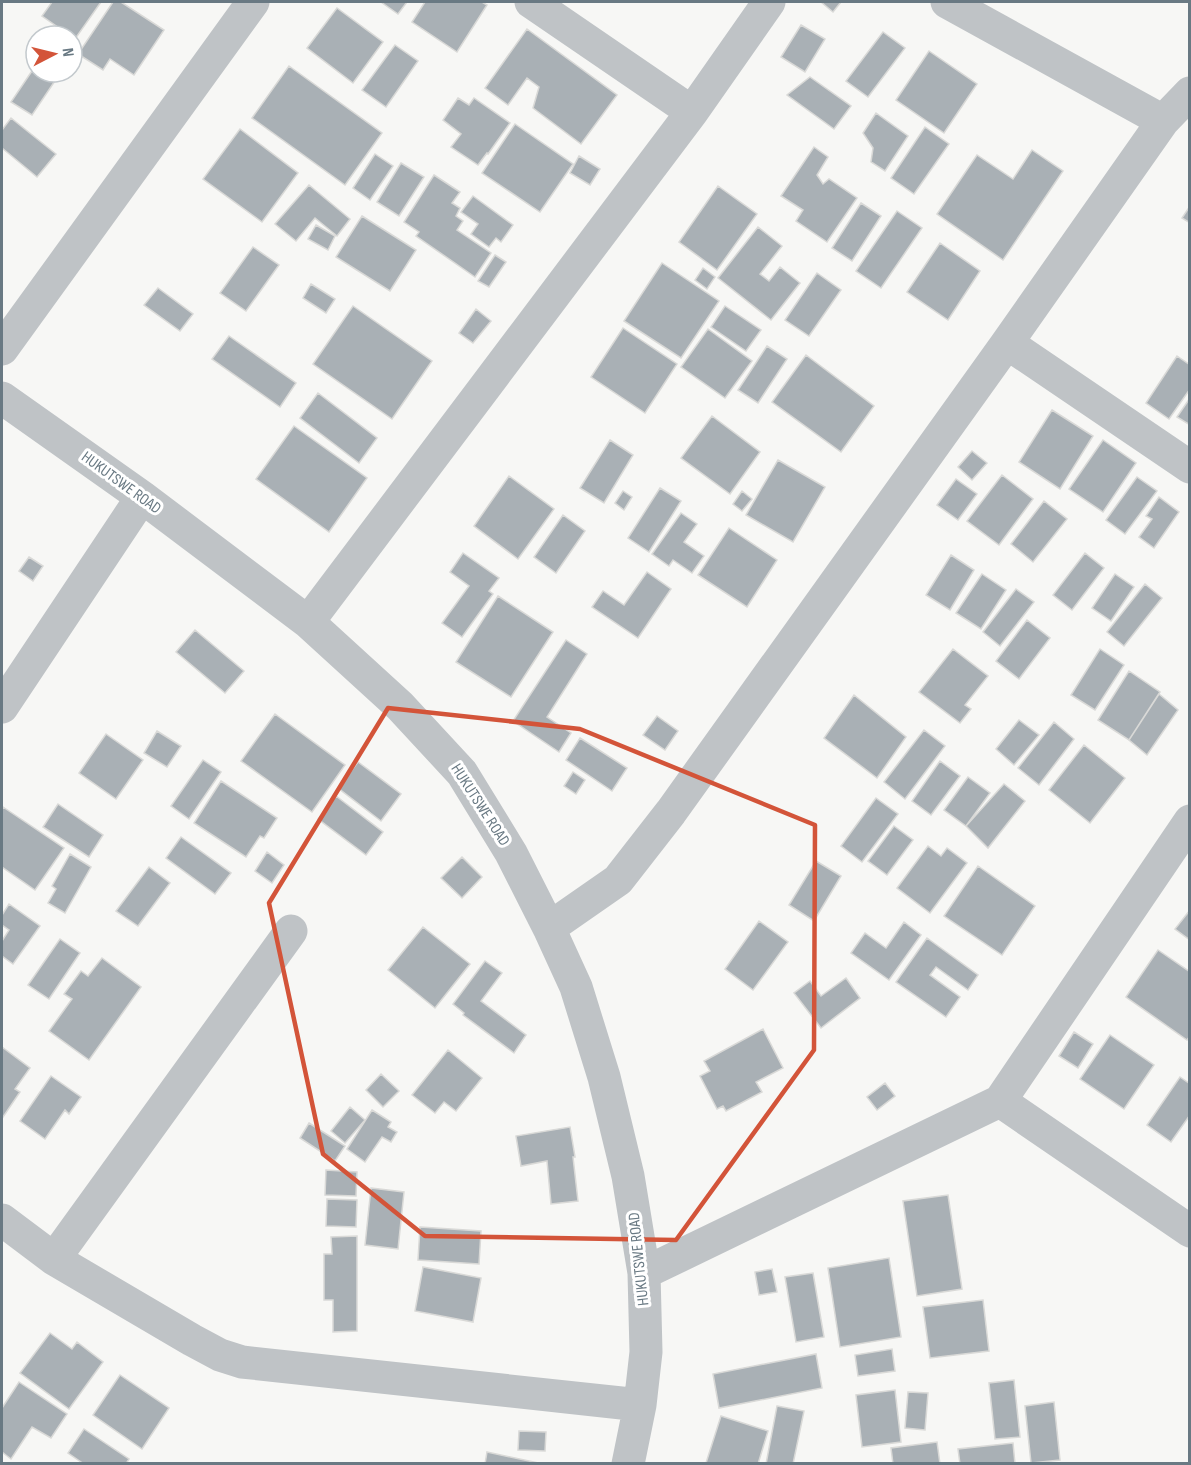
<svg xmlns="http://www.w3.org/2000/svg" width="1191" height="1465" viewBox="0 0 1191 1465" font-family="'Sofia Sans Condensed',sans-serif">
  <rect width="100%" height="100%" fill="#f7f7f5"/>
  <path fill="#a9b0b5" stroke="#d9d9d7" stroke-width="1.5" d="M52,2H101L75,39L42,16Z
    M113,2H121L164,30L134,75L110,59L103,70L78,54Z
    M381,2H407L398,14Z
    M425,2H482L487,5L457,52L412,22Z
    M821,2H841L833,12Z
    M337,8L383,42L353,83L307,48Z
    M801,25L825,39L805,72L781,57Z
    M527,29L617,95L581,144L533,108L539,87L527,78L508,105L485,88Z
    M883,32L905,48L868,97L846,81Z
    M395,45L418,61L386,107L362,90Z
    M929,51L977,84L944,133L896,100Z
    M36,65V72H61L32,115L11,102Z
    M289,66L382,133L345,185L252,118Z
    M810,77L851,106L834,129L787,95Z
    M458,98L469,105L474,98L510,123L488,154L487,153L478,165L451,147L461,134L443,120Z
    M876,113L908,136L885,171L871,162L873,148L863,133Z
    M11,118L56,154L37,177L2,148V130Z
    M515,124L573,164L540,212L482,173Z
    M925,127L949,144L914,194L891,178Z
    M240,129L298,173L262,222L203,179Z
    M814,147L828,157L817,175L823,184L829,179L857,198L827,242L796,221L803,210L781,196Z
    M1032,150L1063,171L1003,260L937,214L977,155L1013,179Z
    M375,154L393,166L370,200L353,188Z
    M579,156L600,169L590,185L570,173Z
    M401,163L424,177L399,216L377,202Z
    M434,175L460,192L452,203L460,208L456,216L463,221L457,230L491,253L475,277L416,236L419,232L404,222Z
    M309,185L350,219L337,236L315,218L296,241L275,224Z
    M718,186L757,214L717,270L679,242Z
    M473,196L513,225L501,242L496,238L489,247L471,234L478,224L461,212Z
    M861,203L881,216L852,261L832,248Z
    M1190,206V223L1182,218Z
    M897,211L922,228L881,288L856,271Z
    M362,216L416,250L390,291L336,257Z
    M316,225L335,236L328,250L308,239Z
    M758,227L782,246L760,274L769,281L780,267L800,283L771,320L718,278Z
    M940,243L980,271L948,320L907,292Z
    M253,247L279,265L246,311L220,293Z
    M495,255L506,262L489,287L478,281Z
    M662,263L719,301L681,358L624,321Z
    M703,268L715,277L707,289L695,280Z
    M817,273L841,290L809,336L785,320Z
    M311,284L335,299L326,313L303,298Z
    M158,288L193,314L180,331L144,305Z
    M353,306L432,361L392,419L313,364Z
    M725,306L761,330L746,351L711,327Z
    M476,309L491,321L473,343L459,333Z
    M623,328L677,364L645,413L591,377Z
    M708,329L752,361L725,398L681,367Z
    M229,336L296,383L280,407L212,359Z
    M767,346L787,359L758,403L738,390Z
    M806,355L874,406L841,452L772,402Z
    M1177,356L1190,365V389L1169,419L1146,403Z
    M318,393L377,438L359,463L300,418Z
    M1190,398V425L1177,417Z
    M1052,410L1093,436L1060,489L1019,462Z
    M712,416L760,452L730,494L681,458Z
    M294,426L367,478L329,532L256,479Z
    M610,440L633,455L604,503L580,488Z
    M1103,440L1136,463L1103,512L1069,489Z
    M972,451L987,463L972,480L958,467Z
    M778,460L825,487L793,542L746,515Z
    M1002,475L1033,499L999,545L967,521Z
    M509,476L554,509L518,559L474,526Z
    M1137,477L1157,491L1125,534L1106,520Z
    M956,479L977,494L958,520L937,505Z
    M660,488L681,501L649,552L628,538Z
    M623,491L632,497L624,510L615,503Z
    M742,491L752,499L742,511L733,504Z
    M1159,497L1179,512L1154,548L1139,537L1152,519L1146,516Z
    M1044,501L1067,519L1033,562L1011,544Z
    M681,513L697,524L684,542L704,556L692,573L673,560L669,566L652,554Z
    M563,515L585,531L556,573L534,557Z
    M729,528L777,560L747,607L698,575Z
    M463,553L499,578L489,591L493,594L462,637L442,623L469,586L450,572Z
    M1085,553L1104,568L1072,610L1053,595Z
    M951,555L974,570L950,610L926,595Z
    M29,557L43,566L33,581L19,571Z
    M647,572L671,589L638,638L592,607L603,591L624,605Z
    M982,574L1006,590L981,629L956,613Z
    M1115,574L1134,587L1111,621L1092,608Z
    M1145,584L1162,598L1124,646L1107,632Z
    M1016,589L1034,602L1000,646L983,632Z
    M498,596L553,632L511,697L456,662Z
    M1027,620L1050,638L1019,679L996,661Z
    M195,630L244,671L225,693L176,652Z
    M566,640L587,654L547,717L571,733L559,752L513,721Z
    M953,649L988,676L965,705L971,709L960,723L919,692Z
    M1100,649L1124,665L1095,710L1071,695Z
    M1129,671L1160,692L1129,740L1098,720Z
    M1159,694L1178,710L1147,755L1129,740Z
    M854,695L906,737L877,778L824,738Z
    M275,714L345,765L312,812L241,761Z
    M657,716L678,731L665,750L643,735Z
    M1019,720L1039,735L1014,765L996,749Z
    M1054,722L1074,739L1039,785L1018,768Z
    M924,730L945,746L905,799L884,782Z
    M157,731L181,746L167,767L144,753Z
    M106,734L143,760L116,799L79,773Z
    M580,738L627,768L612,791L566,760Z
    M1084,745L1125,778L1090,823L1049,790Z
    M203,760L221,772L189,819L171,806Z
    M940,761L960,776L931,815L912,801Z
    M358,762L401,794L381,821L338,788Z
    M573,772L585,780L576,794L564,786Z
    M968,777L990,793L966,826L944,810Z
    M221,781L277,818L264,838L260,836L246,857L194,823Z
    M1004,784L1025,801L988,848L966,826Z
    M336,796L383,832L366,855L318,819Z
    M876,798L898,814L862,862L841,846Z
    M58,804L103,835L89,857L43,827Z
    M3,807L64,848L35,890L2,867V810Z
    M894,826L913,840L887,875L868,861Z
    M181,837L231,873L215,894L166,858Z
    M928,846L941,856L947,848L967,863L930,913L897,888Z
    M267,852L284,865L272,883L255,871Z
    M70,854L91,867L65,913L48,903L56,889L52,886Z
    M462,857L482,877L462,898L441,878Z
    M816,861L841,876L814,921L789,905Z
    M978,866L1035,906L1002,955L944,916Z
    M149,867L170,883L138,926L116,911Z
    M9,904L40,926L13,964L2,956V941L9,930L2,925V915Z
    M1190,910V940L1175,929Z
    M759,921L788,942L753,990L725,969Z
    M904,922L921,935L889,980L851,953L865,933L886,948Z
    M423,927L470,964L435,1008L388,970Z
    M927,938L978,975L968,990L936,967L930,975L960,997L946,1017L896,982Z
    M60,939L80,953L49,999L28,985Z
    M1158,950L1190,972V1036L1187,1040L1126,997Z
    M102,958L141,987L89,1060L49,1031L72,999L64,994L81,971L88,976Z
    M485,961L502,973L481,1001L526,1035L514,1053L463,1015L464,1013L453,1004Z
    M846,978L860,998L821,1028L794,993L810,981L821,996Z
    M763,1029L783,1068L756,1082L762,1092L726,1111L723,1106L717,1109L700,1076L710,1071L704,1061Z
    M1074,1032L1093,1044L1078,1068L1059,1056Z
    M1110,1035L1154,1065L1124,1109L1080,1079Z
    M2,1047L30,1068L15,1089L20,1092L3,1117L2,1116Z
    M448,1050L482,1078L456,1111L444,1102L435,1113L412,1095Z
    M381,1074L399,1091L383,1107L366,1090Z
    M51,1076L81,1097L69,1114L65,1110L45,1139L20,1121Z
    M1180,1077L1190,1084V1115L1171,1142L1147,1125Z
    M885,1083L895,1096L877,1110L867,1097Z
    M350,1107L365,1120L345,1143L331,1131Z
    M372,1110L391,1122L388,1127L397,1132L391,1142L382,1137L365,1162L347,1149Z
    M309,1123L345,1146L335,1161L300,1138Z
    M570,1127L575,1157H573L578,1201L551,1204L547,1161L521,1166L516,1136Z
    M326,1170L357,1172L356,1196L325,1195Z
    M371,1188L404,1192L398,1249L365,1245Z
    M948,1195L962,1289L917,1296L903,1201Z
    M327,1199L357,1200L356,1227L326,1226Z
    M420,1227L481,1231L479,1264L418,1260Z
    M357,1236V1331L333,1332V1300H324V1254H332L331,1237Z
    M889,1258L901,1337L840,1347L828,1268Z
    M423,1267L481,1278L473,1322L415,1311Z
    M772,1269L777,1292L759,1295L755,1272Z
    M813,1273L824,1337L796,1342L785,1277Z
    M983,1300L989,1351L930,1358L923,1307Z
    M50,1333L72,1349L77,1342L103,1362L69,1409L20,1373Z
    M892,1349L895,1371L858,1376L855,1355Z
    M816,1354L822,1388L719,1408L713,1374Z
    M120,1375L169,1408L142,1449L93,1415Z
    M1014,1380L1020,1437L995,1439L989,1383Z
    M19,1382L67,1414L51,1438L32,1427L11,1459L2,1452V1408Z
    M895,1390L901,1442L862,1447L856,1395Z
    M908,1392L928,1393L925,1430L905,1428Z
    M1054,1402L1060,1460L1031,1463L1025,1406Z
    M777,1406L804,1411L793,1464H766Z
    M721,1416L768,1431L758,1464L706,1463Z
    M84,1429L129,1459L126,1464H84L68,1453Z
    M519,1431L546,1432L545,1451L518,1450Z
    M937,1442L940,1464H893L891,1448Z
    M1013,1443L1015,1464H960L958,1449Z
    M487,1452L543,1464H485Z"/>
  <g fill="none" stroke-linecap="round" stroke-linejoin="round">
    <path stroke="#bfc3c6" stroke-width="33" d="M531,2L692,112
      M947,2L1163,121
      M1007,343L1190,467
      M2,349L253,2
      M2,398L142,497L308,622L400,706L462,773L511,853L549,928L576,987L604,1077L628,1176L644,1273L646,1352L640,1405L628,1464
      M308,622L692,112L769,2
      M2,707L142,497
      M549,928L618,880L671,812L1007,343L1163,121L1190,93
      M1000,1101L1190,1231
      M2,1220L54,1259L192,1340L220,1355L242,1362L640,1405
      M54,1259L291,931
      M644,1273L1000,1101L1190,821"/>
  </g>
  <path fill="none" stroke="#d35439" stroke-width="4.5" stroke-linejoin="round" d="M388,708L580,729L815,825L814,1050L676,1240L425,1236L323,1154L269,903Z"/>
  <g text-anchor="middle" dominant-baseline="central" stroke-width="6" stroke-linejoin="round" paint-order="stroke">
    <g font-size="16" fill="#697983" stroke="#fff">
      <text transform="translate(121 483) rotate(36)">HUKUTSWE ROAD</text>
      <text transform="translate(480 805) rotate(57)">HUKUTSWE ROAD</text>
      <text transform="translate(639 1259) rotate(-96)">HUKUTSWE ROAD</text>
    </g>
  </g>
  <rect width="1191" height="1465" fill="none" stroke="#697983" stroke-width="6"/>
  <g transform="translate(54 54) rotate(83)"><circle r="28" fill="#ffffff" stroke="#c3c9cd" stroke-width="1.5"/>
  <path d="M0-4.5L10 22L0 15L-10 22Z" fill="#d35439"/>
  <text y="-9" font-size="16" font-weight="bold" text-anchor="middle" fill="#697983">N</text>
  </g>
</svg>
